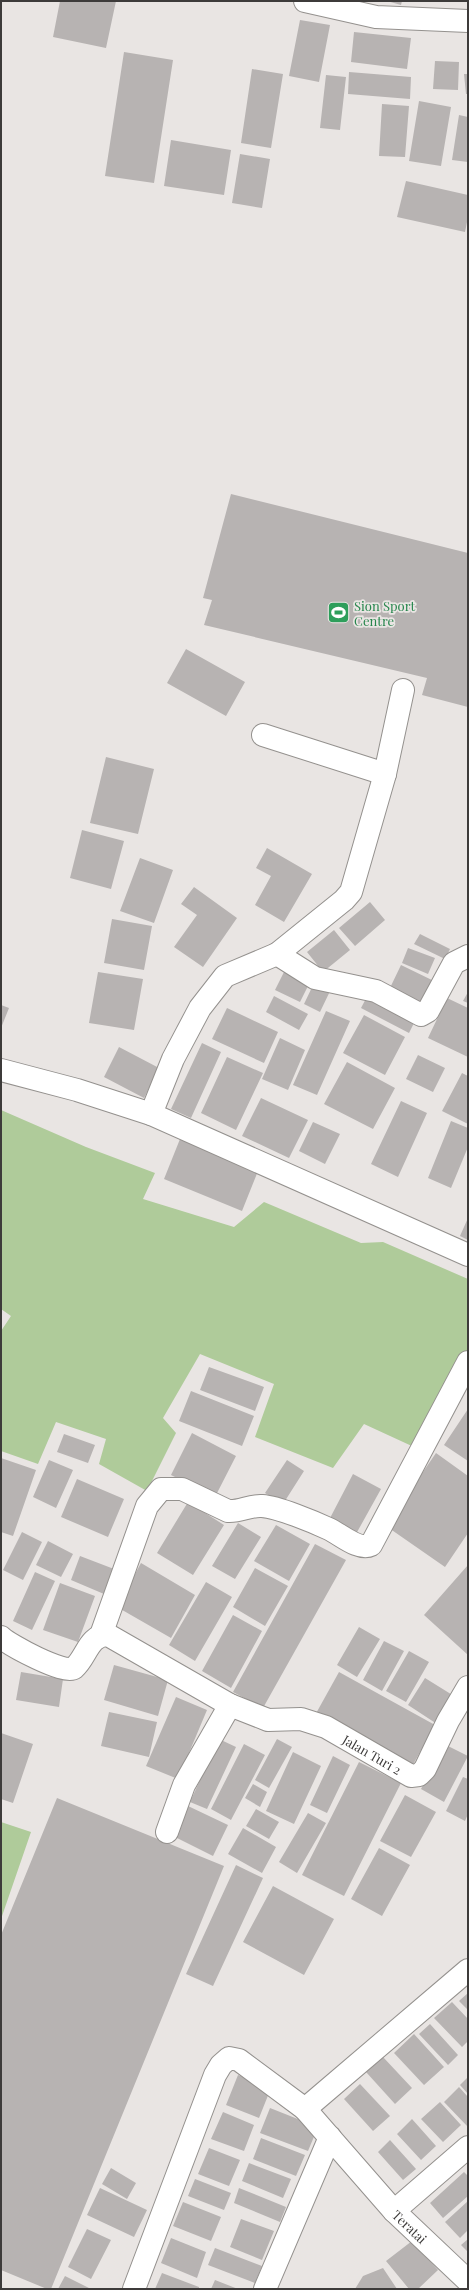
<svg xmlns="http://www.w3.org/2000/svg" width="469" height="2290" viewBox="0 0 469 2290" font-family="'Playfair Display',serif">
  <rect width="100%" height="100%" fill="#e9e5e3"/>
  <path fill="#afcb9a" d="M1,1110L86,1147L155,1173L143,1199L234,1227L264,1202L361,1243L383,1242L468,1279V1372L427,1453L364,1424L333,1468L255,1437L274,1384L200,1354L163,1418L176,1433L147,1491L99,1464L106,1439L56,1422L38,1464L1,1451V1331L11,1316L1,1309Z
    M1,1822L31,1832L1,1919Z"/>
  <path fill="#b7b3b2" d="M60,1H116L106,48L53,37Z
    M387,1H402L401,5Z
    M300,20L330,25L319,82L289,76Z
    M354,32L411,38L407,69L351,62Z
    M124,52L173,60L154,183L105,176Z
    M435,61L459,62L458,90L433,89Z
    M252,69L283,74L271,148L241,143Z
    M349,72L411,77L410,99L348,94Z
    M464,74H468V94H466Z
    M326,75L346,77L340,130L320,128Z
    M419,101L451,107L441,166L409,161Z
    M382,104L409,106L405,157L379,156Z
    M459,115L468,117V162L452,160Z
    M171,140L231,150L224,195L164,186Z
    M240,154L270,159L262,208L232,203Z
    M406,181L468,195V217L465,232L397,217Z
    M231,494L468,553V707L422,695L427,678L204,625L212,600L203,598Z
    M186,649L245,682L226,716L167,683Z
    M106,757L154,769L138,834L90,823Z
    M82,830L124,841L111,889L70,878Z
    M267,848L312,874L284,922L255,905L271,876L256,868Z
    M140,858L173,870L154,923L120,911Z
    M194,887L237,918L203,967L174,947L197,915L181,904Z
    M370,902L385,920L355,946L339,928Z
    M112,919L152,926L144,970L104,963Z
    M334,930L350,950L323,972L307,952Z
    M420,934L450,949L445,959L414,944Z
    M408,948L435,958L428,974L402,963Z
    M401,965L436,982L423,1007L389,990Z
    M286,968L311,980L300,1002L275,990Z
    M98,972L143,979L134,1030L89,1023Z
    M316,979L332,987L320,1012L304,1004Z
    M370,991L418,1015L409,1033L361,1008Z
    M468,992V1003L463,1001Z
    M274,996L308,1014L299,1030L266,1012Z
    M447,998L468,1008V1057L428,1038Z
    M1,1005L9,1008L1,1028Z
    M227,1008L278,1032L264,1063L212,1039Z
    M326,1011L350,1021L317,1095L293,1085Z
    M364,1015L405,1037L385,1075L343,1053Z
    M280,1038L305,1050L288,1090L262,1079Z
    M202,1043L221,1052L191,1118L171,1109Z
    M119,1047L159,1068L144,1098L104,1077Z
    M418,1055L445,1068L433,1092L406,1079Z
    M227,1057L263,1073L236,1130L201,1113Z
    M347,1062L395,1088L373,1129L324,1104Z
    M462,1073L468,1076V1124L442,1111Z
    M261,1098L308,1120L289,1158L242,1136Z
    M401,1101L427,1113L398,1177L371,1164Z
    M451,1121L468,1128V1147L451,1188L428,1178Z
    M313,1122L340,1134L325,1164L299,1151Z
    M182,1134L260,1166L242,1211L164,1179Z
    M468,1218V1240L460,1236Z
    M209,1367L264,1387L255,1411L200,1390Z
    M191,1391L254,1416L242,1446L179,1421Z
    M468,1409V1461L444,1445Z
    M192,1433L236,1456L215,1497L171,1475Z
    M64,1434L95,1445L88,1463L57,1452Z
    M436,1453L468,1476V1533L445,1567L386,1526Z
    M1,1458L36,1470L13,1536L1,1532Z
    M49,1460L73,1470L56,1508L33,1497Z
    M287,1460L304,1471L283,1504L265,1493Z
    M353,1474L381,1489L356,1534L329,1520Z
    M77,1479L124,1499L108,1537L61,1517Z
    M188,1502L224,1525L193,1575L157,1553Z
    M238,1523L261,1537L235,1579L212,1566Z
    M276,1525L310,1544L289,1581L254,1561Z
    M22,1532L42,1542L23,1580L3,1570Z
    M48,1541L73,1554L61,1577L36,1565Z
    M315,1544L346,1560L263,1708L233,1692Z
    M80,1556L114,1569L104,1594L71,1580Z
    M141,1563L195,1595L171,1638L117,1607Z
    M468,1565V1655L424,1615Z
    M255,1568L288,1586L265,1626L233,1607Z
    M35,1572L55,1581L32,1630L13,1621Z
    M206,1582L232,1597L195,1661L169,1645Z
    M60,1583L95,1596L78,1642L43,1630Z
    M233,1615L262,1631L231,1688L202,1671Z
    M359,1627L380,1639L357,1677L337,1665Z
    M384,1641L404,1651L382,1691L363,1680Z
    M409,1651L429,1662L406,1702L386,1691Z
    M114,1665L168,1680L158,1716L104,1700Z
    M21,1672L63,1679L59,1707L16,1700Z
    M339,1672L435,1725L410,1770L314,1717Z
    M425,1678L454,1696L437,1724L408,1705Z
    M176,1697L207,1710L178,1779L146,1766Z
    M109,1712L157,1722L149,1757L101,1746Z
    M1,1733L33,1744L13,1803L1,1799Z
    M219,1739L236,1747L207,1809L190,1802Z
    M277,1739L292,1747L269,1788L255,1780Z
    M244,1744L265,1755L231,1820L211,1809Z
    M444,1744L468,1756L444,1802L421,1789Z
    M293,1752L321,1766L294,1824L266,1811Z
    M333,1756L350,1765L327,1813L310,1805Z
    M359,1762L401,1783L344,1896L302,1875Z
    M463,1777L468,1779V1814L465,1821L446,1811Z
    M253,1784L267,1792L260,1807L245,1798Z
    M405,1795L436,1812L411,1857L380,1841Z
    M57,1798L224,1866L51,2289H47L1,2270V1935Z
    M188,1806L228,1825L213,1856L173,1836Z
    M256,1809L279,1822L269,1839L246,1826Z
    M308,1813L326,1823L297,1873L279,1862Z
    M243,1828L276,1847L262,1873L228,1854Z
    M379,1848L410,1865L382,1916L351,1899Z
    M236,1865L263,1878L213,1986L186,1974Z
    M273,1886L334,1919L304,1975L243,1942Z
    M468,1993V2010L459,2001Z
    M452,2002L468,2019V2041L462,2047L434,2018Z
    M430,2024L458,2055L448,2065L419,2034Z
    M414,2034L444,2067L424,2085L394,2053Z
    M383,2057L412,2088L395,2104L366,2072Z
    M238,2075L271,2088L259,2118L226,2105Z
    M468,2077V2094L460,2085Z
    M360,2084L390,2116L373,2131L344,2099Z
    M459,2087L468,2097V2127L444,2102Z
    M440,2102L461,2125L443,2142L421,2119Z
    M270,2108L318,2127L308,2151L260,2133Z
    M223,2112L254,2125L244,2151L211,2139Z
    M412,2119L436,2146L421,2160L397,2134Z
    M261,2138L305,2155L296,2176L253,2159Z
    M390,2140L416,2169L403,2180L378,2152Z
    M209,2148L240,2160L229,2186L198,2174Z
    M249,2163L291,2179L283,2198L242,2181Z
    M111,2168L136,2183L127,2199L102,2184Z
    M464,2172L468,2176V2196L443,2218L430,2203Z
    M195,2179L231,2193L224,2210L188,2196Z
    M100,2188L147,2210L134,2237L87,2215Z
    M239,2188L286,2207L280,2222L234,2203Z
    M468,2201V2230L460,2238L445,2222Z
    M183,2202L221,2217L211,2241L173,2226Z
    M241,2219L274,2231L262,2260L230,2247Z
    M87,2229L111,2240L91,2279L68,2267Z
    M171,2238L206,2252L197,2278L161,2263Z
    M468,2239V2252L461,2245Z
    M412,2241L438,2270L418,2289H409L386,2261Z
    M215,2248L262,2266L255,2283L208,2265Z
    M383,2268L397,2289H355L363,2276Z
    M162,2273L199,2287V2289H155Z
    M65,2276L91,2289H58Z
    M215,2280L238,2289H211Z"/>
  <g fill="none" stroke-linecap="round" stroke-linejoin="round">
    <defs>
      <g id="minor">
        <path d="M305,1L376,17L468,21"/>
        <path d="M263,735L385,774"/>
        <path d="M277,954L315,978L376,991L421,1015L428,1011L454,963L468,956"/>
        <path d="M1,1070L77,1090L151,1114L468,1255"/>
        <path d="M151,1114L173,1059L200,1008L225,976L277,954L344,900L351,892L385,774L403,690"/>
        <path d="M101,1635L147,1506L161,1489H182L228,1511C240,1512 250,1505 262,1506C278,1507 314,1522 329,1529C340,1534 359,1551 371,1545L468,1362"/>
        <path id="s1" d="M1,1637C9,1645 65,1675 74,1668C87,1657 88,1635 108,1635L230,1705L268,1720L301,1719L326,1727L411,1776L419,1775L425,1769L448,1721L468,1687"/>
        <path d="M167,1832L184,1785L230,1705"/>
        <path d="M305,2109L468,1970"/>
        <path d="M394,2211L468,2147"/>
        <path id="s2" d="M134,2289L215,2075L221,2065L229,2058L239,2060L305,2109L394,2211L468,2281"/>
        <path d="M265,2289L330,2137"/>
      </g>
    </defs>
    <use href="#minor" stroke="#94918e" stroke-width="24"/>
    <use href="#minor" stroke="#fff" stroke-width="22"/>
  </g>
  <defs>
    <symbol id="stadium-square" viewBox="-11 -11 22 22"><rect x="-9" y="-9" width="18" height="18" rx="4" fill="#2e9e5b" stroke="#e9e5e3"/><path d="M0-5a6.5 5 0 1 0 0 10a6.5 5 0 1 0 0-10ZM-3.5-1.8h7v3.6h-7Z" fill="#fff"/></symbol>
  </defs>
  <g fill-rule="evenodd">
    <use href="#stadium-square" x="326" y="600" width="25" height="25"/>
  </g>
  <g text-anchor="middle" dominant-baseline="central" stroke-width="3.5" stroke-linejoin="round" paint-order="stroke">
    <g font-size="13" fill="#27864d" stroke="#e9e5e3" text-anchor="start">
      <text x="354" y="605">Sion Sport<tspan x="354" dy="15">Centre</tspan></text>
    </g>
    <g font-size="13" fill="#3d3b3a" stroke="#e9e5e3">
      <text stroke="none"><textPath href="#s1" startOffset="425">Jalan Turi 2</textPath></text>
      <text stroke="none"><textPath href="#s2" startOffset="501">Teratai</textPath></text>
    </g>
  </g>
  <rect width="469" height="2290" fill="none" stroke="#3d3b3a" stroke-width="4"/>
</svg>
